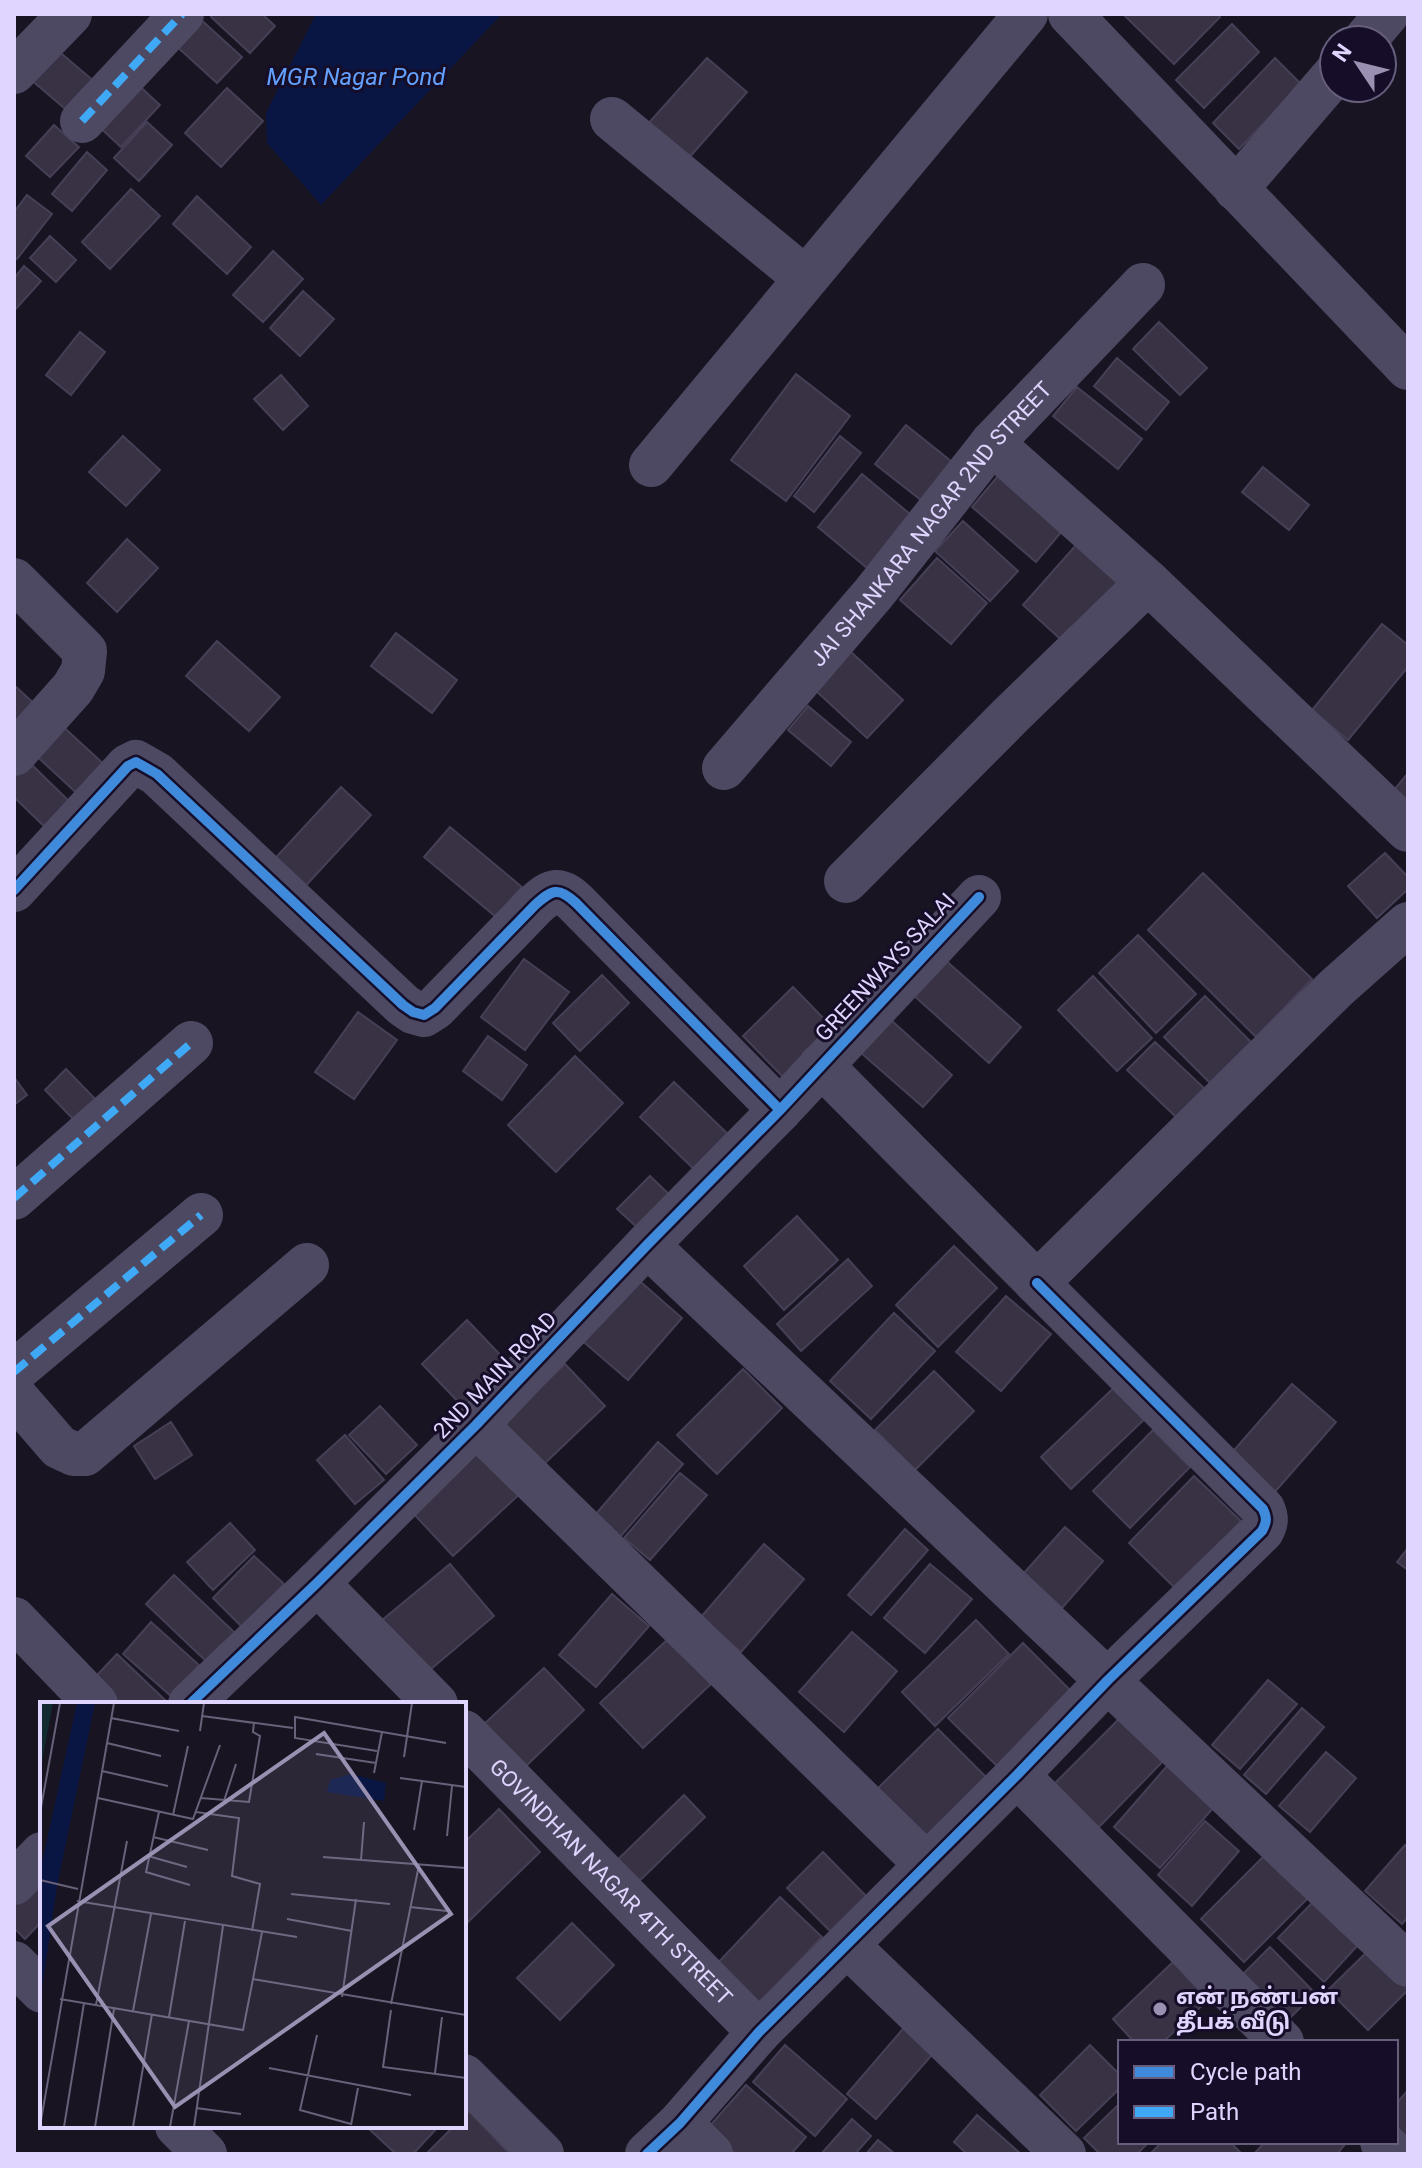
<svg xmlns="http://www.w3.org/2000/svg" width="1422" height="2168" viewBox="0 0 1422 2168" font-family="Roboto,'Noto Sans Tamil',sans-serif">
  <rect width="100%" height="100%" fill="#181422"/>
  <path fill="#091644" d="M316,14H502L321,205L267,143L266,113Z"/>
  <path fill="#383244" stroke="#463f56" stroke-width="2" d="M214,14H262L275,26L250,53L211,17Z
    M1123,14H1217L1220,17L1174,64Z
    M198,17L242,57L217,83L174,44Z
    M1232,24L1259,52L1204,108L1176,80Z
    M56,49L95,82L69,112L30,79Z
    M707,58L747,92L687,160L647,125Z
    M1275,58L1301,84L1239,149L1213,123Z
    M134,81L160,105L121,147L95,123Z
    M227,88L263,121L221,167L185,133Z
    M147,122L172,145L139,181L114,158Z
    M54,125L79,147L50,177L26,156Z
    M87,152L107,170L72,211L52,194Z
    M131,189L160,216L110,269L82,242Z
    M27,195L52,214L17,259L14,256V212Z
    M197,196L251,247L227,274L173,224Z
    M50,236L76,260L56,282L30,258Z
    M273,251L303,279L263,322L233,295Z
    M24,266L41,281L14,311V278Z
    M303,291L334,319L300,356L270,328Z
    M1159,322L1207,368L1180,395L1133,349Z
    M80,332L105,352L71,395L46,375Z
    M1117,358L1169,402L1146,430L1094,386Z
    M796,374L850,416L786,501L731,460Z
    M281,375L308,406L283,430L254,399Z
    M1077,387L1142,439L1118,469L1053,416Z
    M906,425L957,466L926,504L875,464Z
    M123,436L160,470L126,506L89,472Z
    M840,436L861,453L814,512L794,496Z
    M1263,467L1309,505L1289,530L1242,492Z
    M862,474L923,525L879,578L818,527Z
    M998,476L1062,531L1036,562L972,507Z
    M963,521L1018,571L990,601L935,551Z
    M127,539L158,568L117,612L87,583Z
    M1077,544L1122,585L1068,646L1023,605Z
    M937,558L987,603L951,644L900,600Z
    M1382,624L1408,645V667L1348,740L1312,710Z
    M396,633L457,680L432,713L371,666Z
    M217,641L280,697L249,731L186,676Z
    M850,651L903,700L867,738L815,690Z
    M14,685L40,709L14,738Z
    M808,706L851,742L831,766L788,730Z
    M58,722L109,769L82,798L31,751Z
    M28,761L74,806L49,831L14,797V775Z
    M1408,773V803L1393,791Z
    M341,787L371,815L298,894L268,866Z
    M450,827L522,887L496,917L424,857Z
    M1385,853L1408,877V889L1377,918L1348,886Z
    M1203,873L1312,979L1256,1037L1148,930Z
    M1138,935L1196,994L1156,1033L1099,973Z
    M524,959L569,992L525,1050L481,1017Z
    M944,959L1021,1027L989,1063L912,994Z
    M602,975L629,1003L580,1051L553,1023Z
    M1093,976L1152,1038L1117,1071L1058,1010Z
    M793,987L834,1029L784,1078L743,1036Z
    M1205,996L1251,1042L1210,1083L1164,1037Z
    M358,1012L397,1040L354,1099L315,1072Z
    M891,1020L952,1075L923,1107L861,1053Z
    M488,1036L527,1065L502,1100L463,1071Z
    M1155,1042L1205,1089L1177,1118L1127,1070Z
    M575,1056L623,1103L556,1172L508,1125Z
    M66,1069L100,1104L79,1125L45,1090Z
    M14,1077L27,1095L14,1105Z
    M674,1082L732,1138L698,1173L640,1117Z
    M650,1176L673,1198L641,1231L617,1209Z
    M797,1216L838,1260L784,1310L744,1266Z
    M954,1246L997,1288L938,1347L896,1305Z
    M848,1259L872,1286L801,1351L777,1324Z
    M634,1276L682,1318L628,1380L579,1338Z
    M1006,1296L1051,1334L1001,1391L956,1352Z
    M894,1313L935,1351L871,1419L830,1381Z
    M467,1320L511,1366L465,1409L422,1364Z
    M565,1364L605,1406L543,1465L503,1423Z
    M743,1369L782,1408L717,1474L677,1435Z
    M934,1371L974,1411L915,1470L875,1430Z
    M1119,1383L1149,1415L1071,1489L1041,1457Z
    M1292,1384L1336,1422L1273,1494L1229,1456Z
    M380,1406L417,1445L386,1474L349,1435Z
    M171,1422L192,1455L155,1479L134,1446Z
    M1153,1430L1190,1467L1130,1528L1093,1491Z
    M345,1435L384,1480L355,1504L317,1460Z
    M658,1442L683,1464L620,1537L595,1515Z
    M485,1445L525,1489L453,1556L412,1512Z
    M680,1473L707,1495L650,1560L624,1538Z
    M1194,1476L1241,1521L1176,1589L1129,1543Z
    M230,1523L255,1550L213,1590L187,1562Z
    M1065,1527L1103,1561L1062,1608L1024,1573Z
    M905,1529L928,1550L871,1615L848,1595Z
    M764,1544L804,1579L741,1652L701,1617Z
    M1408,1548V1570L1397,1562Z
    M254,1556L284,1584L242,1627L213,1598Z
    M450,1564L494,1616L425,1674L381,1621Z
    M930,1564L972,1599L925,1653L884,1618Z
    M174,1575L235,1633L207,1662L146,1604Z
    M612,1594L649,1626L596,1687L559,1655Z
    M976,1620L1009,1654L935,1726L902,1692Z
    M151,1622L199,1665L172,1697L123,1654Z
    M852,1632L897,1671L844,1732L799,1692Z
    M668,1639L711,1684L643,1748L600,1703Z
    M1023,1643L1071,1691L997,1766L948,1718Z
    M117,1654L165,1700L160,1704H98L83,1690Z
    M544,1668L584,1710L524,1768L483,1725Z
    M1268,1680L1297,1704L1240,1769L1212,1745Z
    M1302,1708L1324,1727L1266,1794L1244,1775Z
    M1129,1709L1172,1752L1096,1830L1052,1786Z
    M938,1729L986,1777L917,1846L869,1797Z
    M1326,1752L1356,1778L1310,1832L1279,1806Z
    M1167,1766L1214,1807L1160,1868L1114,1827Z
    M684,1795L705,1817L627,1893L606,1871Z
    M499,1809L540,1852L468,1922L464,1917V1843Z
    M1205,1821L1239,1851L1192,1906L1158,1875Z
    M1405,1845L1408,1848V1917L1402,1924L1365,1891Z
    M1272,1848L1315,1891L1244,1962L1201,1919Z
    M823,1852L867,1897L832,1933L787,1888Z
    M34,1883L42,1891V1921L25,1939L14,1928V1904Z
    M780,1897L822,1937L756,2007L714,1967Z
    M1313,1902L1358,1945L1324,1982L1278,1938Z
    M572,1923L614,1965L560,2020L517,1978Z
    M1374,1945L1408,1979V1990L1368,2030L1328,1990Z
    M1270,1947L1315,1993L1284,2024L1239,1978Z
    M1173,1962L1208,2000L1163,2042H1134L1113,2019Z
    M908,2023L937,2049L876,2119L847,2094Z
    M785,2045L847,2099L815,2136L753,2082Z
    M1090,2045L1120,2075V2088L1076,2131L1040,2095Z
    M746,2085L806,2137L791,2154H736L707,2129Z
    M1408,2090V2154L1396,2142V2104Z
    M1120,2103V2142H1149L1137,2154H1100L1084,2138Z
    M469,2111L510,2154H426L454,2126H464V2117Z
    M977,2115L1021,2154H967L954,2142Z
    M852,2119L871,2136L855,2154H821Z
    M372,2126H439L413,2154H396L369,2129Z
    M878,2140L895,2154H866Z
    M1162,2142H1230L1242,2154H1150Z
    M1265,2142H1347L1337,2154H1254Z"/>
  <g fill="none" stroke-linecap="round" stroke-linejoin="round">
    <g stroke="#4e4963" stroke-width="44">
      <path d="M1070,14L1408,368"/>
      <path d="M1365,40L1387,14"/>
      <path d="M14,72L70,14"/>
      <path d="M612,119L805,278"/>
      <path d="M82,121L182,14"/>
      <path d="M1236,189L1334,75"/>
      <path d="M992,443L1148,582L1408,830"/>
      <path d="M651,465L1026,14"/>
      <path d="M14,580L85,651L83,671L73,688L14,754"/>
      <path id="s1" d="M724,768L874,593L992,443L1143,285"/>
      <path d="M846,881L1011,715L1148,582"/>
      <path d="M14,890L128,766L136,762L157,774L403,1005L413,1012L424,1015L435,1008L535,905C552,890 558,886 576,903L780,1110"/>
      <path d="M821,1065L1037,1283L1336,988L1408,924"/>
      <path d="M14,1198L191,1043"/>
      <path d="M647,1245L1408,1965"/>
      <path d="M14,1372L201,1215"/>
      <path d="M14,1395L59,1447L74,1454H85L307,1265"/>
      <path d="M476,1425L926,1864"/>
      <path d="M317,1583L436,1704"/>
      <path d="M14,1619L96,1704"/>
      <path d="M190,1704L317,1583L476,1425L647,1245L780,1110L979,897"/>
      <path id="s2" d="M464,1732L759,2032"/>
      <path d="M1017,1775L1282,2042"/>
      <path d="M14,1883L42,1854"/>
      <path d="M847,1945L1064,2154"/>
      <path d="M14,1963L42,1991"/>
      <path d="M464,2076L542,2154"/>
      <path d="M680,2123L711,2154"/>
      <path d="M177,2126L205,2154"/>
      <path d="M1382,2142L1394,2154"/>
      <path d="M647,2154L680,2123L759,2032L1017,1775L1108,1680L1262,1531C1267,1522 1267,1518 1263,1509L1037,1283"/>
    </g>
    <path stroke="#3fa9f5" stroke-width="8" stroke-dasharray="16 8" stroke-linecap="butt" d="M82,121L182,14
      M14,1198L191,1043
      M14,1372L201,1215"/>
    <defs>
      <path id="cycleway" d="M14,890L128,766L136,762L157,774L403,1005L413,1012L424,1015L435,1008L535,905C552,890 558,886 576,903L780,1110
        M190,1704L317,1583L476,1425L647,1245L780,1110L979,897
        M647,2154L680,2123L759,2032L1017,1775L1108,1680L1262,1531C1267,1522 1267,1518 1263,1509L1037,1283"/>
    </defs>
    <use href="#cycleway" stroke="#160e28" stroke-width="15"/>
    <use href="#cycleway" stroke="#408adc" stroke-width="10"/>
  </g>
  <circle fill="#9a91b2" stroke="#160e28" stroke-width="3" cx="1160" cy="2009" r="8"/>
  <g text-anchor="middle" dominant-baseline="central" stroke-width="6" stroke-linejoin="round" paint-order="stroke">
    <g font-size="22" fill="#e0d5ff" stroke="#160e28">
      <text stroke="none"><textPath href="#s1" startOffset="320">JAI SHANKARA NAGAR 2ND STREET</textPath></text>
      <text transform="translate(885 967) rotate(-47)">GREENWAYS SALAI</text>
      <text transform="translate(495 1375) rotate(-46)">2ND MAIN ROAD</text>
      <text stroke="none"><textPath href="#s2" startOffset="210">GOVINDHAN NAGAR 4TH STREET</textPath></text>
    </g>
    <g font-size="22" font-weight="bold" fill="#e0d5ff" stroke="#160e28" text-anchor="start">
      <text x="1176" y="1996">என் நண்பன்<tspan x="1176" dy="25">தீபக் வீடு</tspan></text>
    </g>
    <g font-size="24" font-style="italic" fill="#63a1ff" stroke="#160e28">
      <text x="356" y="77">MGR Nagar Pond</text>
    </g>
  </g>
  <g transform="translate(40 1702)">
    <rect width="426" height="426" fill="#181422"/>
    <path d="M0,1H13L2,60H0Z" fill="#122b30"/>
    <path d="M37,1H55L17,184L0,300V170ZM311,72L346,81L344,99L287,90L290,78Z" fill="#091644"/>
    <path fill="none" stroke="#68617a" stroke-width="2" d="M162,14L253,26M71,16L139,29M160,29L164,1M67,41L121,54M337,49L255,36V15L406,41M276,52L336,61M364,55L372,1M62,69L128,84M334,71L342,30M360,76L426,85M58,96L153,117L180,43M161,96L209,100L220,34L213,30L214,20M184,99L196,62M119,110L106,170L150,183M156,110L199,116L192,174L220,182L212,229M0,111L20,1M133,113L148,44M374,128L382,79M407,134L412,84M113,135L168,148M108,154L147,165M283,155L426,166M321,158L324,120M0,178L38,187M251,192L350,202M37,199L257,235M370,205L407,209M247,217L312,229M222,230L213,277L426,313M302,295L316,197M20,297L203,328L213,277M351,302L379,163M56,303L87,139M351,308L343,365L426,376M93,309L111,212M129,315L145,219M277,333L260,408L311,422M229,366L371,393M395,371L402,315M156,406L201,412M311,423L318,386M0,424L74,1M24,425L44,301M55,425L74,307M93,425L112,312M130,425L149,319M154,425L183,224"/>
    <path fill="#9a91b2" fill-opacity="0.15" stroke="#9a91b2" stroke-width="4" d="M284,31L411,212L135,405L8,224Z"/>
    <rect width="426" height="426" fill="none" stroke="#e0d5ff" stroke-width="4"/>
  </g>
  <rect width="1422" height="2168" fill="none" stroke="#e0d5ff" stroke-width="32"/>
  <rect x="1118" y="2040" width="280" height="104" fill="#160e28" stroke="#675e7e" stroke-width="2"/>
  <rect x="1134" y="2066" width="40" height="12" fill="#408adc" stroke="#675e7e" stroke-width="2"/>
  <text x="1190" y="2080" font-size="24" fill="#e0d5ff">Cycle path</text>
  <rect x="1134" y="2106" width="40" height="12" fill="#3fa9f5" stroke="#675e7e" stroke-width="2"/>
  <text x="1190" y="2120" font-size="24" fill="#e0d5ff">Path</text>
  <g transform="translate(1358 64) rotate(305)"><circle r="38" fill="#160e28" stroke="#675e7e" stroke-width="2"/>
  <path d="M0-6L14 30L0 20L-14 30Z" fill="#9a91b2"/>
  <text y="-12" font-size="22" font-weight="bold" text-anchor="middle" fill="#e0d5ff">N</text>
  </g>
</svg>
